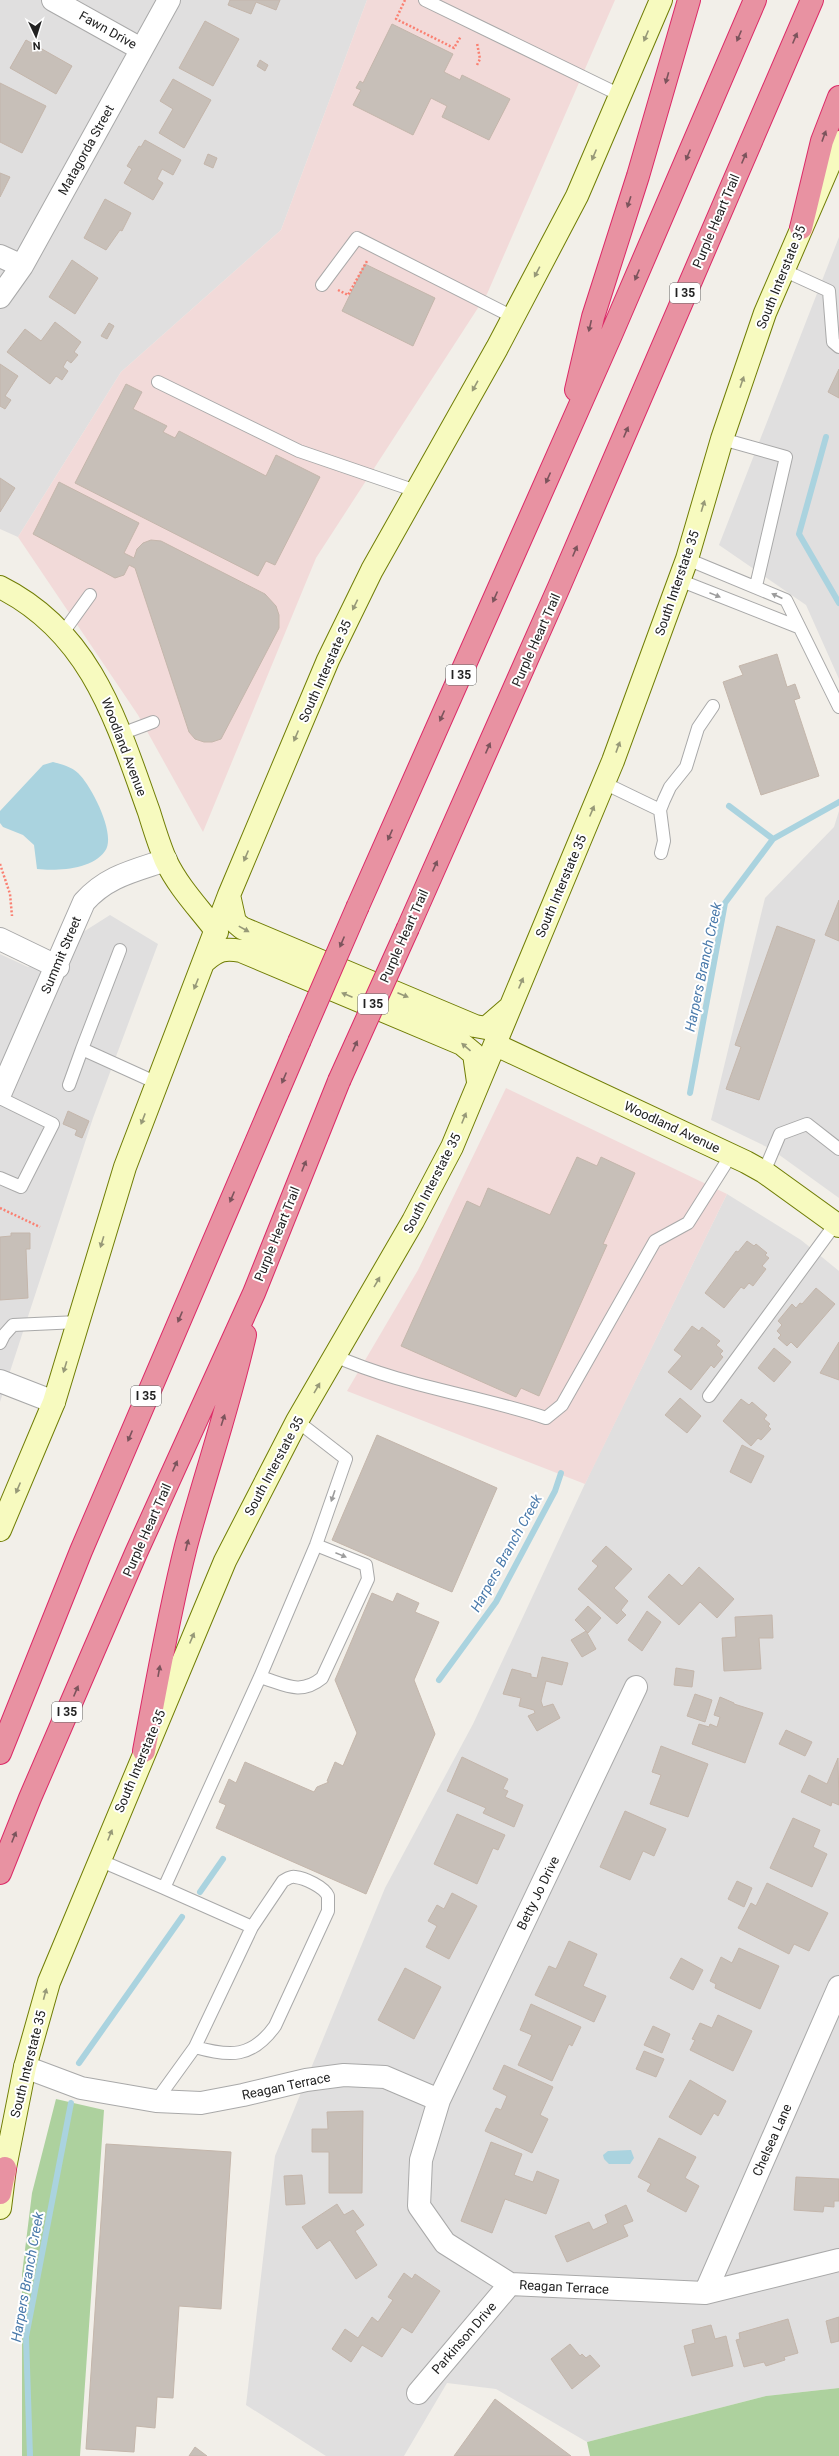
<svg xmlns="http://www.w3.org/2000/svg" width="839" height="2456" viewBox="0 0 839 2456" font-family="Roboto,sans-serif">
  <rect width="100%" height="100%" fill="#f2efe9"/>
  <path fill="#e0dfdf" d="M0,0H367L281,230L121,372L18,537L0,529Z
    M839,237V679L806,605L719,545Z
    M839,811V1198L771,1149L711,1120L765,898L834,827Z
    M110,915L158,944L93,1118L0,1402V954L28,967Z
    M727,1194L801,1240L839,1271V2388L766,2396L587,2442L496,2389L447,2383L404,2456H326L246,2405L275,2156L385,1888L473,1724L590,1473Z"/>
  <path fill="#f2dad9" d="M367,0H615L487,294L316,558L203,832L138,715L18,537L121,372L281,230Z
    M506,1088L727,1194L585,1484L347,1391L418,1270Z"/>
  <path fill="#add19e" d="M56,2099L104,2110L80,2456H22V2274L32,2193Z
    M839,2388V2456H590L587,2442L766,2396Z"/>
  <path fill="#aad3df" d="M53,762C61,764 72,767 78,773C91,785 117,835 105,851C92,870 56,871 37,869L34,845L23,835L3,827L0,823V811L43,765Z
    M631,2150L634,2158L630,2164H609L604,2159L603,2155L608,2151Z"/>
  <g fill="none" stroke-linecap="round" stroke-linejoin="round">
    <path stroke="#aad3df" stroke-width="6" d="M826,437L799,534L839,603
      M729,806L773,839
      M690,1093L725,903L773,839L839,802
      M439,1680L496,1602L555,1491L561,1473
      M200,1892L223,1859
      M79,2063L182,1917
      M30,2456L26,2337L71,2103"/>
  </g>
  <path fill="#c7bfb8" stroke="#c4b6ab" d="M230,0H280L276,10L256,2L251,14L228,5Z
    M205,21L239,39L213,86L179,68Z
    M392,24L453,54L444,72L460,80L462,75L510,99L489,140L442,117L447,106L431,98L413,135L353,105L361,90L356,88L360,81L363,83Z
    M26,40L72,66L56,94L10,68Z
    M260,60L268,65L265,71L257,66Z
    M173,79L211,100L184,148L159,133L173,109L160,101Z
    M0,83L46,106L22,153L0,142Z
    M145,140L181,160L173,175L162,169L157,179L163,183L153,200L124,183L132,169L127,166L139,146L141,147Z
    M208,154L217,158L213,168L204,164Z
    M0,173L10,177L0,197Z
    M105,199L131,213L122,231L120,230L106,250L84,238Z
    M72,260L98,278L75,314L49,297Z
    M365,264L435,298L413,346L342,311Z
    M55,322L81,342L74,352L78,355L71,363L67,360L63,367L68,371L62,380L56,376L50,384L7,352L25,329L41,341Z
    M109,323L114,326L107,339L101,336Z
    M0,364L18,376L5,396L11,400L5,409L0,406Z
    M839,369V398L828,392Z
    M126,384L142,392L133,409L167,426L163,432L175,438L179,431L266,476L276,455L320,477L275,565L266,561L258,576L75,483Z
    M0,478L15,488L0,512Z
    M59,482L139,523L124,553L134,558L137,549L143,543L151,540L161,541L265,594L276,606L279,615V628L221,739L212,742H204L195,739L189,732L135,568L129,565L124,575L115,578L33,534Z
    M777,654L787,687L795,684L800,698L794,700L819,776L761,795L723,682L743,675L739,666Z
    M839,900V941L825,935Z
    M777,926L815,940L759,1100L726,1089L741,1047L735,1045Z
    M68,1111L89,1121L82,1138L75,1135L77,1130L63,1124Z
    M577,1157L597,1166L601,1157L635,1173L603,1244L607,1245L539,1396L521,1388L516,1397L401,1346L467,1201L480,1207L488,1188L550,1215Z
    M11,1233H30V1249H26L28,1298L0,1300V1237L11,1236Z
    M747,1241L754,1246L756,1244L767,1253L765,1255L769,1258L762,1266L766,1269L753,1286L749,1283L744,1289L741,1287L724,1308L705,1293L736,1251L738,1252Z
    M816,1288L835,1304L797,1348L791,1342L787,1346L778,1338L781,1335L777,1331L782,1325L778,1321L792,1304L796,1308L800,1303L802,1304Z
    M692,1326L699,1331L702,1327L720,1341L716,1345L723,1351L720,1354L723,1357L714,1368L711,1365L691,1390L668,1372L682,1356L674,1350Z
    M839,1342V1380L820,1373Z
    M774,1348L791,1362L774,1382L758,1368Z
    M680,1398L701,1416L687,1433L665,1415Z
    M741,1399L749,1405L752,1402L767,1415L764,1419L770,1424L768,1426L771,1429L761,1440L758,1438L751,1446L723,1421Z
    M377,1435L497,1488L452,1592L332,1540Z
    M742,1445L764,1456L751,1483L730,1472Z
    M606,1546L632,1569L614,1588L628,1601L621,1610L626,1615L617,1624L578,1589L598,1566L592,1561Z
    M699,1567L734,1599L717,1618L700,1602L679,1625L648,1597L669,1574L682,1586Z
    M372,1593L393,1602L397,1593L419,1603L415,1612L439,1622L414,1680L435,1734L366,1894L216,1828L226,1805L219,1802L229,1779L236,1783L245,1762L314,1792L317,1787L329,1782L327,1781L335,1762L343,1766L357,1733L335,1680Z
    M588,1606L601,1618L588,1633L575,1620Z
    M647,1611L661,1622L642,1651L628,1640Z
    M772,1615L773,1638H759L761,1669L724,1671L722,1638L736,1637L735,1617Z
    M586,1631L596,1649L582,1657L571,1640Z
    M542,1657L568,1663L562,1685L546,1681L541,1701L543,1707L553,1704L560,1718L537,1731L528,1716L535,1713L534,1710L519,1706L521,1698L503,1694L512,1669L531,1674V1677L537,1678Z
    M676,1668L694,1671L692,1687L674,1685Z
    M695,1694L712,1700L705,1722L687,1716Z
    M720,1697L734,1703V1704L763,1713L745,1763L692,1744L699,1724L709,1727L710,1724L717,1727L720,1717L714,1715Z
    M786,1730L812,1742L805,1756L779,1744Z
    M661,1746L708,1764L688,1817L650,1804L661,1775L652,1772Z
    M462,1757L508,1779L503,1789L508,1791L505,1797L523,1805L514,1827L483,1813L486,1808L447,1791Z
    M838,1758L839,1805L832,1802L831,1806L801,1792L809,1775L827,1784Z
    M625,1811L666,1829L654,1856L643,1851L630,1880L600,1867Z
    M457,1814L505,1835L498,1850L493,1848L477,1884L434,1864Z
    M793,1818L820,1830L813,1847L827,1854L812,1887L770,1868Z
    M737,1881L752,1888L744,1907L728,1899Z
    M767,1883L828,1913L809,1951L794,1944L789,1954L738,1928L751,1903L756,1906Z
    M452,1893L477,1906L449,1959L426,1947L437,1926L428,1921L437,1905L444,1909Z
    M569,1941L597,1954L583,1986L606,1996L594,2022L535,1995L549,1966L556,1969Z
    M739,1948L779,1966L760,2009L715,1988L716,1984L710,1981L721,1957L732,1963Z
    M681,1958L703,1970L693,1990L670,1978Z
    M405,1968L441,1987L414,2039L378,2020Z
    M531,2004L581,2027L572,2046L569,2044L552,2081L518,2065L532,2035L520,2030Z
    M718,2015L752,2031L733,2071L690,2050L695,2040L692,2039L700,2023L712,2028Z
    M653,2026L670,2034L662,2053L644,2045Z
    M644,2051L664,2059L656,2077L636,2069Z
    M504,2065L553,2087L540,2115L548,2119L532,2153L485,2131L496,2108L501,2110L507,2096L493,2089Z
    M690,2080L726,2101L718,2116L714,2113L701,2135L669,2117Z
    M363,2111L362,2193H329V2152H312V2129H328L327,2112Z
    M659,2138L696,2157L685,2178L699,2186L686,2212L647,2191L651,2184L638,2177Z
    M491,2142L522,2154L514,2175L533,2182L537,2171L559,2180L546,2214L505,2199L492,2233L461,2221Z
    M106,2144L231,2152L221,2309L179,2306L173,2398L157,2397L155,2428L136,2426L134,2452L86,2449Z
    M302,2175L305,2204L286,2205L284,2176Z
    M796,2177L839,2179V2201H834V2207L824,2206L823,2212L794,2210Z
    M337,2204L344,2215L353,2210L364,2225L355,2231L377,2265L356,2279L330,2240L317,2249L302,2227Z
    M626,2205L633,2221L623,2225L628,2236L567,2262L555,2236L589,2222L593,2230L608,2223L605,2215Z
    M404,2273L412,2279L415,2274L440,2291L412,2333L402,2327L382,2357L362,2345L351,2362L332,2349L345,2329L358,2338L372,2317L378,2322L393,2300L388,2297Z
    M839,2317V2341L831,2343L826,2321Z
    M788,2319L798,2353L784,2357L785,2360L766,2366L764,2362L744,2367L736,2340L740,2339L739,2333Z
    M711,2325L715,2339L726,2336L733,2366L692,2376L684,2346L695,2343L692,2330Z
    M570,2344L580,2356L582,2354L586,2358L590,2355L600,2366L572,2389L551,2359Z
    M495,2399L571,2456H454Z
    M195,2447L207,2456H189Z"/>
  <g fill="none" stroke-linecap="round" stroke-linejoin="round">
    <defs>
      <path id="lane" d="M425,0L620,95
        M783,270L829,291L833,342L839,347
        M322,285L357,238L513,317
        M158,382L299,451L416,491
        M722,439L786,457L756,586
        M687,559L786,600L839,707
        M679,580L798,627
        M62,634L90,595
        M121,734L153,722
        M604,783L660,810
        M661,853L664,841L660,810L664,800L670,787L686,767L698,728L713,706
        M120,950L82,1049L157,1083
        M69,1085L82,1049
        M0,1098L53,1124L21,1187L0,1178
        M764,1172L780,1134L807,1124L839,1149
        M0,1343L4,1335L13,1325L78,1322
        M335,1356C402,1386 477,1395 546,1418L562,1405L655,1241L688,1223L731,1155
        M709,1396L836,1223
        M260,1677C284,1684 300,1696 322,1678L368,1579L366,1565L316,1545
        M99,1860L164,1888L260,1677L316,1545L346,1459L297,1421
        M195,2047C230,2057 252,2058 275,2026L328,1911V1896C324,1887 305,1878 295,1877C291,1876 287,1879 283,1881L252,1927
        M156,2101L195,2047L252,1927L164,1888"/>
      <path id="street" d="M53,0L141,49
        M0,256L22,266
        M0,297L22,266L169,0
        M0,939L58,967
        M0,1094L84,902C107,876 134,871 166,860
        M0,1381L54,1402
        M636,1687L439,2100L421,2160L419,2206L445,2243L510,2284L705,2293L839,2260
        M25,2067L81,2088L156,2101L201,2103L243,2095L306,2080L344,2075L385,2077L439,2100
        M705,2293L839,1987
        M418,2393L510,2284"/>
      <path id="secondary" d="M0,587C92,633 117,723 149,812C154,828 159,845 166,861C179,888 199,908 217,932
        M229,895L235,922L242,928L475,1026L486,1028L509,1008
        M205,961C218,950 224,948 241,951L462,1044L474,1054L478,1082
        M496,1045L746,1162L764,1172L839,1226
        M0,1530L54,1402L125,1167L229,895L328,660L372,570L497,348L577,196L661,0
        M0,2208L5,2168L25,2067L49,1982L225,1561L297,1421L413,1221L452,1147L613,761L687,559L722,439L765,313L839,142"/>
      <path id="highway" d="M801,228L822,141L839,97
        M576,390L593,317L638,176L689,0
        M358,906L611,335L755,0
        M408,928L559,587L812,0
        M144,1751C157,1682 169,1613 186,1546C205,1475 229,1406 245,1335
        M0,1753L81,1551L299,1042
        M0,1873L30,1798L136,1553L254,1293L339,1081
        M0,2193L5,2168"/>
    </defs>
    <use href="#lane" stroke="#a9a9a9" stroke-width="14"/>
    <use href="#street" stroke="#a9a9a9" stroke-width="24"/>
    <use href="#secondary" stroke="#707d05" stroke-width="24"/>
    <use href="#highway" stroke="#dc2a67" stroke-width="24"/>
    <path stroke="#fa8072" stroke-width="2.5" stroke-dasharray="2 2" stroke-linecap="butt" d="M405,0L396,19L454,48L461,36
      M477,65L480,59L477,43
      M338,290L348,295L367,261
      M0,864L10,894L12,916
      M0,1208L40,1227"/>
    <use href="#lane" stroke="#fff" stroke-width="12"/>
    <use href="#street" stroke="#fff" stroke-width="22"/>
    <use href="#secondary" stroke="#f7fabf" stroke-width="22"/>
    <use href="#highway" stroke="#e892a2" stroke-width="22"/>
    <defs>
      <path id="highway-bridge" d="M299,1042L358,906
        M339,1081L408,928"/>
    </defs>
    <use href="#highway-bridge" stroke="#dc2a67" stroke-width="24" stroke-linecap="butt"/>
    <use href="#highway-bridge" stroke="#e892a2" stroke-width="22"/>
  </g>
  <defs><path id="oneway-solid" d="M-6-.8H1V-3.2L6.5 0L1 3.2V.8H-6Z"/></defs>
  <g fill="#979978">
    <use href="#oneway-solid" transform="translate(646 36) rotate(113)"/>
    <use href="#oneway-solid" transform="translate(594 155) rotate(113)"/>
    <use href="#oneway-solid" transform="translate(537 272) rotate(118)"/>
    <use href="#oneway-solid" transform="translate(742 382) rotate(-71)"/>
    <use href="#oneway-solid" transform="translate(475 386) rotate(119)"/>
    <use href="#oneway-solid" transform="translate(703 506) rotate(-73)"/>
    <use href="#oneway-solid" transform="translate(355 605) rotate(116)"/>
    <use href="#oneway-solid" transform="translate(296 736) rotate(113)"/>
    <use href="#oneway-solid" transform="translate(618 747) rotate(-70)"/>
    <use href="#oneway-solid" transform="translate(592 811) rotate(-67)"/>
    <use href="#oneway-solid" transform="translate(246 856) rotate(113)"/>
    <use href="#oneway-solid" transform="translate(244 929) rotate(29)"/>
    <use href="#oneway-solid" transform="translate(521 983) rotate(-67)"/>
    <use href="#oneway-solid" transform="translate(196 984) rotate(112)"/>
    <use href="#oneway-solid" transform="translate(347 995) rotate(-157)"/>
    <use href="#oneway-solid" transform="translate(403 995) rotate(23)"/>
    <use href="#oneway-solid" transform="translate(466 1047) rotate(-139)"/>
    <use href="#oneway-solid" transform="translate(464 1118) rotate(-68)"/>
    <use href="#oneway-solid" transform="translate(143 1119) rotate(111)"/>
    <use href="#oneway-solid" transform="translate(102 1242) rotate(107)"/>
    <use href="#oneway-solid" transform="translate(377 1282) rotate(-60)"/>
    <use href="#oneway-solid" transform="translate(65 1367) rotate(107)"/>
    <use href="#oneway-solid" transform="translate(317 1388) rotate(-60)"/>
    <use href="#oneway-solid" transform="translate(18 1488) rotate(113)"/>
    <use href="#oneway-solid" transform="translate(192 1638) rotate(-67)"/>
    <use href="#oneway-solid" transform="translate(110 1835) rotate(-68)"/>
    <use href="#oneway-solid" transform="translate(45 1994) rotate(-75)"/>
  </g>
  <g fill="#7b545c">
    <use href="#oneway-solid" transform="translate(739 36) rotate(113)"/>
    <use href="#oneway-solid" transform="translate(795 38) rotate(-67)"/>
    <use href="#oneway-solid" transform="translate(667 78) rotate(106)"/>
    <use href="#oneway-solid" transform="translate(824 136) rotate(-70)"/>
    <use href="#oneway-solid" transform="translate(688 155) rotate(113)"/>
    <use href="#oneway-solid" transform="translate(744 158) rotate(-67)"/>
    <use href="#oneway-solid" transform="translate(629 202) rotate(108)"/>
    <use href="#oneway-solid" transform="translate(637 275) rotate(113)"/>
    <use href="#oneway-solid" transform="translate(590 326) rotate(103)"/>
    <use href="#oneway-solid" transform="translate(626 432) rotate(-67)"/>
    <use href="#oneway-solid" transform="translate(548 478) rotate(114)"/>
    <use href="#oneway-solid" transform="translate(575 551) rotate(-67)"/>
    <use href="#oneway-solid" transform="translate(495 597) rotate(114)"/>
    <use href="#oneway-solid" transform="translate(442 716) rotate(114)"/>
    <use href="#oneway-solid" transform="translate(488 748) rotate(-66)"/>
    <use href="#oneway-solid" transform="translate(390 835) rotate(114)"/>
    <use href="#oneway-solid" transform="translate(435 866) rotate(-66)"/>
    <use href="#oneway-solid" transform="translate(342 942) rotate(113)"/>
    <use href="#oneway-solid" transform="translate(355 1046) rotate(-66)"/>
    <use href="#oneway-solid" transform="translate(284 1078) rotate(113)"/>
    <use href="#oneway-solid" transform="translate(304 1166) rotate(-68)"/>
    <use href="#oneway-solid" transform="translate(232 1197) rotate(113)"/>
    <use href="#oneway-solid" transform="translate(180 1317) rotate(113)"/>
    <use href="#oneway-solid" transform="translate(223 1420) rotate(-72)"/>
    <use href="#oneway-solid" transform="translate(130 1436) rotate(113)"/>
    <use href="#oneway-solid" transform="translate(175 1466) rotate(-66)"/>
    <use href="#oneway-solid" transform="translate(187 1545) rotate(-76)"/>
    <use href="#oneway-solid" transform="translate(159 1671) rotate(-80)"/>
    <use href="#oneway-solid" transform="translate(76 1691) rotate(-67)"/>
    <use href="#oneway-solid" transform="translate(14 1837) rotate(-68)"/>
  </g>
  <g fill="#9c9c9c">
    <use href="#oneway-solid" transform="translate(715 595) rotate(22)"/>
    <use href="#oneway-solid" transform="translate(777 596) rotate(-155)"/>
    <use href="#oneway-solid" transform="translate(333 1496) rotate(109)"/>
    <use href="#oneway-solid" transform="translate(341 1555) rotate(22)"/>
  </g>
  <g text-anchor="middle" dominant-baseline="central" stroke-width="4" stroke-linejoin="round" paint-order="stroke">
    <g fill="#fff" stroke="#646464" stroke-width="1">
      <rect x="670" y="283" width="30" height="20" rx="3"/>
      <rect x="446" y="665" width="30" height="20" rx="3"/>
      <rect x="358" y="994" width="30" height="20" rx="3"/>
      <rect x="131" y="1386" width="30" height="20" rx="3"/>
      <rect x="52" y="1702" width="30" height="20" rx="3"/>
    </g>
    <g font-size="12" font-weight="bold" fill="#222">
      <text x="685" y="293">I 35</text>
      <text x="461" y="675">I 35</text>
      <text x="373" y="1004">I 35</text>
      <text x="146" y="1396">I 35</text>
      <text x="67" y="1712">I 35</text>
    </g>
    <g font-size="13" fill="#222" stroke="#fff">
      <text transform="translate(108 30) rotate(29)">Fawn Drive</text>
      <text transform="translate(86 150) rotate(-61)">Matagorda Street</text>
      <text transform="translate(716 221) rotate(-67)">Purple Heart Trail</text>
      <text transform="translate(781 277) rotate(-68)">South Interstate 35</text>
      <text transform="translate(677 583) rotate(-71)">South Interstate 35</text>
      <text transform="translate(536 640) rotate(-66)">Purple Heart Trail</text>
      <text transform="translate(325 671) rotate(-66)">South Interstate 35</text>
      <text transform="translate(124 747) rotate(69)">Woodland Avenue</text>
      <text transform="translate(561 886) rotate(-67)">South Interstate 35</text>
      <text transform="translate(404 936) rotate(-66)">Purple Heart Trail</text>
      <text transform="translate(61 955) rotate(-67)">Summit Street</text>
      <text transform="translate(672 1127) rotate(25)">Woodland Avenue</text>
      <text transform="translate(432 1183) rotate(-63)">South Interstate 35</text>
      <text transform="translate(277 1234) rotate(-68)">Purple Heart Trail</text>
      <text transform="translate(274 1466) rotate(-62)">South Interstate 35</text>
      <text transform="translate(147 1530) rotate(-66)">Purple Heart Trail</text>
      <text transform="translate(140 1761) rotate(-67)">South Interstate 35</text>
      <text transform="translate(538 1893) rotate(-64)">Betty Jo Drive</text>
      <text transform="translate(28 2064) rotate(-76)">South Interstate 35</text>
      <text transform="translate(286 2086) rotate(-12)">Reagan Terrace</text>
      <text transform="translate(772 2140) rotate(-66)">Chelsea Lane</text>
      <text transform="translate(564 2287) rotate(3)">Reagan Terrace</text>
      <text transform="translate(464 2338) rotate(-49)">Parkinson Drive</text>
    </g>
    <g font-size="14" font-style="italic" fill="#4a7aab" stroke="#fff">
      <text transform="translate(703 967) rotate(-78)">Harpers Branch Creek</text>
      <text transform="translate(506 1553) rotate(-61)">Harpers Branch Creek</text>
      <text transform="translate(27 2277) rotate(-80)">Harpers Branch Creek</text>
    </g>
  </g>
  <g transform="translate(36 36) rotate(176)" stroke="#ffffff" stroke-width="3" paint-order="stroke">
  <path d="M0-3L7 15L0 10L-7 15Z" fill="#222222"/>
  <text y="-6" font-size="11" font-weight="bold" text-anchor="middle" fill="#222222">N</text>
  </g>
</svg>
